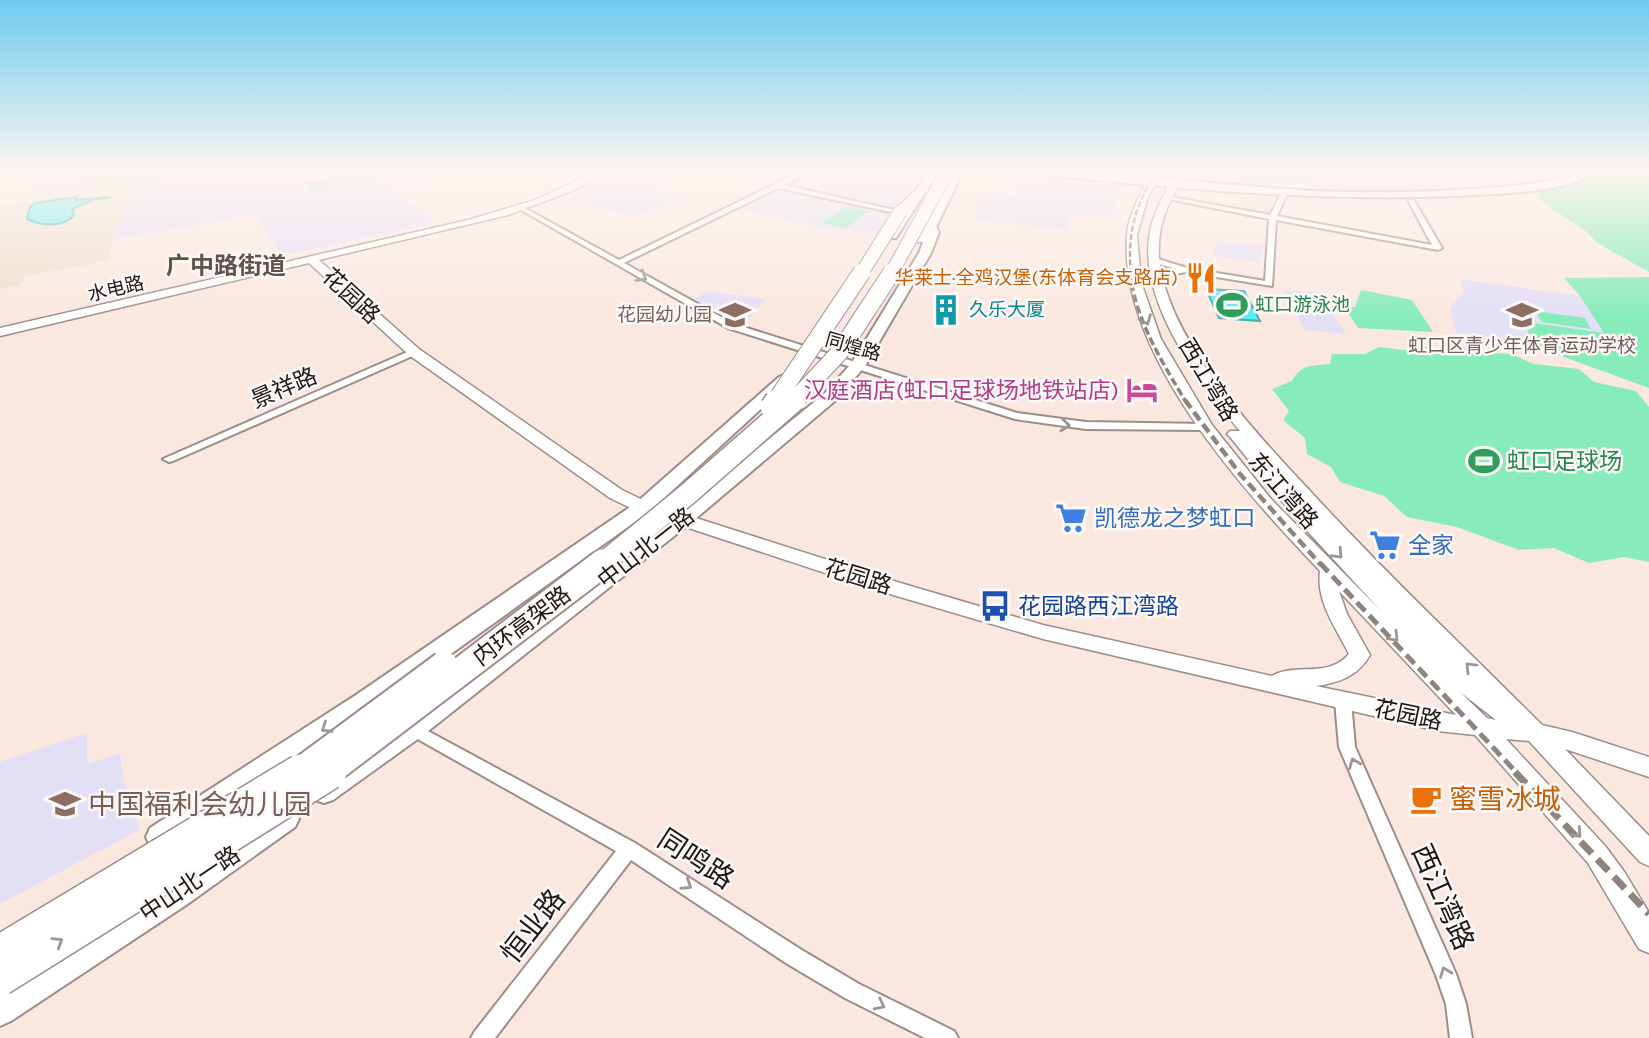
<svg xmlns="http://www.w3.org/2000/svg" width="1649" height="1038" viewBox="0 0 1649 1038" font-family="Karla,'Noto Sans SC',sans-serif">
  <rect width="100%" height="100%" fill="#fae8e0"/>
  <path fill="#e3dff5" d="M53,172H416L424,179L388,186L437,222L281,256L256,214L112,240L136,185L38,188L37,180Z
    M810,172H920L895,209L784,185Z
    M1543,172L1405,186L1297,184L1201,177L1190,173Z
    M1033,175L1120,187L1112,218L1070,215L1067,230L973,219L981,193L1017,195L1020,187H1024Z
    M607,178L684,197L633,217L568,199Z
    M779,188L895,212L881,235L820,227L737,208Z
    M1216,241L1262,246L1259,263L1214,256Z
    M1461,279L1580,296L1605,334L1526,322L1531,345L1456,333L1450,308L1463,292Z
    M1283,290L1318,292L1346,334L1305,330Z
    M704,291L765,299L743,327L691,303Z
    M87,733V764L120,753L123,777L139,830L0,904V762Z"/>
  <path fill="#eee0cd" d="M137,184L112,240L110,260L26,276L18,286L0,289V206L27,201L38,188Z
    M1240,195L1279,197L1268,215L1229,208Z"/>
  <path fill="#87ebba" d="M72,172H170C165,175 160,179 155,180C139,186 81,187 72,172Z
    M357,172H368L377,181L312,192L303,182Z
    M1206,172H1310L1311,181C1286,186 1230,180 1206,172Z
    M1614,172H1649V272L1597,243L1587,232L1541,201L1535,194Z
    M845,207L869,211L846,228L822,223Z
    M1649,277V388L1531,345L1526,322L1604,333L1580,296L1564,278Z
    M1361,290L1412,300L1433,332L1358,328L1344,307H1355Z
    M1536,311L1585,318L1591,329L1541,322Z
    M1379,347L1403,350L1424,347L1446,350L1462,348L1486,353L1511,354L1534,364L1579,369L1594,382L1636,391L1649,407V562L1624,557L1589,563L1554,548L1519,550L1457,527L1407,517L1384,496L1340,482L1331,467L1307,454L1305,438L1283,420L1289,411L1272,389L1292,381C1300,364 1313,366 1330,364L1332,354H1365Z"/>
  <path fill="#57eef4" stroke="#46aeb1" stroke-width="2" d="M77,197L75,200L111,197L93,200L72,209L74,215C63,228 41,226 27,219L30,207L35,203Z
    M1206,289L1244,291L1260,321L1219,318Z"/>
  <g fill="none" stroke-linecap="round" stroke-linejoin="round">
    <path stroke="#d9c9c2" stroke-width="11" stroke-dasharray="11 5" stroke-linecap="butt" d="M1089,172L1132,177"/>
    <defs>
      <path id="street" d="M800,172H809L784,185L903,212L900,214L778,188L624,263L734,324L1017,413L1086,422L1205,424L1210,427L1205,430L1086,429L1015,419L728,328L516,207L521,206L619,260Z
        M1285,190L1288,192L1277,216L1432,245L1408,200L1413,199L1442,248L1438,250L1276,220L1272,286L1186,272L1158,277L1154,275L1176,269L1152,262L1151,260L1155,258L1187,268L1265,281L1269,219L1163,198L1166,196L1270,215L1282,192Z
        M414,349L417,350V354L173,461L169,462L163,459Z
        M1343,695L1348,697L1351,701L1355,747L1456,974L1466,1004L1472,1038H1450L1446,1004L1436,975L1339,747L1335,701L1338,697Z
        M413,723L635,843L800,949L859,984L954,1031L958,1038H925L845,998L786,963L631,860L495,1038H471L475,1031L616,851L407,733L405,729L407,725Z"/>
      <path id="secondary" d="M595,172H606L574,190L508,215L319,260L419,349L622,490L649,503L897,582L1043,625L1272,676C1295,662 1328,679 1349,654C1336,628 1316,602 1320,571C1244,491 1118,353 1127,236C1128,214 1142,192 1152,172H1161L1147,200L1137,235L1141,282L1161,339L1212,425L1271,499L1382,612L1299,522L1230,437L1227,434L1230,431H1240C1198,380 1137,301 1150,231C1155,208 1166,192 1176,172H1185C1170,201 1157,222 1159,257C1167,345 1267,444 1324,506C1395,582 1469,652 1542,725L1572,732L1649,757V777L1565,749L1649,836V866L1640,862L1529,741L1506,739L1606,847L1625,873L1649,913V953L1639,949L1588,863L1475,735L1438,731L1043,639L883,592L637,511L610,498L409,355L309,263L0,336V328L468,220L535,200ZM1339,591L1456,715L1316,686C1339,683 1358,676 1370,655L1347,614ZM1460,692L1496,720L1487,718Z"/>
      <path id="primary" d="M928,172H938L896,238H888L886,236Z
        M953,172H963L936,227L939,232L931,253L865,366L836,400L688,525L422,736L333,800L324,803L315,800L311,792L315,784L404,722L674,517L824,394L851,364L919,253L927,232L924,227Z
        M1041,172C1144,172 1246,190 1349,192C1405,193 1462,191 1519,185C1545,183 1571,172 1597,172C1569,191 1511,193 1477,195C1332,203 1190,190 1046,175Z
        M784,375L792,380L789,383L650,511L374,709L170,846L160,849L150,846L146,837L150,828L356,695L636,503L779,377Z
        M285,807L295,811L299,819L295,827L186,905L11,1021L0,1026V991L166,885L275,811Z"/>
      <path id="highway" d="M924,183L928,184V190L905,215H895V209Z
        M930,223L937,227L923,242H913V236Z"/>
    </defs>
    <use href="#street" stroke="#9e8d86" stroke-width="4"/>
    <use href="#secondary" stroke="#9e8d86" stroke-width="3"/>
    <use href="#primary" stroke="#9e8d86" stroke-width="4"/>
    <use href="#highway" stroke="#9e8d86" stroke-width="3"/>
    <use href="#street" fill="#fff" fill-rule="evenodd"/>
    <use href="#secondary" fill="#fff" fill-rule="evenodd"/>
    <use href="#primary" fill="#fff" fill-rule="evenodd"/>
    <use href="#highway" fill="#fff" fill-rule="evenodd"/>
    <path stroke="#8f837d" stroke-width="2.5" stroke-dasharray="6 2.5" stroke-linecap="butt" d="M1131,274C1127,232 1135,209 1155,172"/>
    <path stroke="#8f837d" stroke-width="3.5" stroke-dasharray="8 3.5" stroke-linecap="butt" d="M1130,272C1135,319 1162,362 1186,402"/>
    <path stroke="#8f837d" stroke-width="4.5" stroke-dasharray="10 5" stroke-linecap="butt" d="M1185,400L1240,474L1321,565"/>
    <path stroke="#8f837d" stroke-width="5" stroke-dasharray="12 6" stroke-linecap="butt" d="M1320,563L1517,773"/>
    <path stroke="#8f837d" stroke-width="7" stroke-dasharray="16 8" stroke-linecap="butt" d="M1515,772L1649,914"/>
    <defs>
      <path id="highway-bridge-far4" d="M861,274L900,212
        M891,274L947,172"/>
      <path id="highway-bridge-far3" d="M775,402L862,272
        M793,402L839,353L892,272"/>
      <path id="highway-bridge-far2" d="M771,407L776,400
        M601,565L689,493L795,400"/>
      <path id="highway-bridge-far1" d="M298,773L444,665
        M327,773L603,563"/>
      <path id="highway-bridge" d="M0,953L301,772
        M0,978L329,772"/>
    </defs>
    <use href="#highway-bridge-far4" stroke="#9e8d86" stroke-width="15" stroke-linecap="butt"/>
    <use href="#highway-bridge-far3" stroke="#9e8d86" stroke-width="19" stroke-linecap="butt"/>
    <use href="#highway-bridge-far2" stroke="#9e8d86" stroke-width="24" stroke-linecap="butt"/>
    <use href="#highway-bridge-far1" stroke="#9e8d86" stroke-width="31" stroke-linecap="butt"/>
    <use href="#highway-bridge" stroke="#9e8d86" stroke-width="38" stroke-linecap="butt"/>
    <use href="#highway-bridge-far4" stroke="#fff" stroke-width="13"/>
    <use href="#highway-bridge-far3" stroke="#fff" stroke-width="17"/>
    <use href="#highway-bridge-far2" stroke="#fff" stroke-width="21"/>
    <use href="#highway-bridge-far1" stroke="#fff" stroke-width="27"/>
    <use href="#highway-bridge" stroke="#fff" stroke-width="35"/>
  </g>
  <defs><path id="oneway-chevron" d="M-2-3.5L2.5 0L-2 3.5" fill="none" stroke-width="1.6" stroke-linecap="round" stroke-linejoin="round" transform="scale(1.75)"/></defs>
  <g stroke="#9a9796">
    <use href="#oneway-chevron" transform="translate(642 277) rotate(31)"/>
    <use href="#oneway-chevron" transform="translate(1146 320) rotate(69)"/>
    <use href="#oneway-chevron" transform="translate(1065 425) rotate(6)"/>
    <use href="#oneway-chevron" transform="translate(1338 554) rotate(47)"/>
    <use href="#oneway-chevron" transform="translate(1394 637) rotate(46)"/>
    <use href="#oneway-chevron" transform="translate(1470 667) rotate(-135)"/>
    <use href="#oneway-chevron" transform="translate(326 728) rotate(147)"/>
    <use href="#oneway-chevron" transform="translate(1354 763) rotate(-112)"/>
    <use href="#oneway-chevron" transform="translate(1577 833) rotate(48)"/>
    <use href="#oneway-chevron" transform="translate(687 885) rotate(33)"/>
    <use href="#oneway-chevron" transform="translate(58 942) rotate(-32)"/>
    <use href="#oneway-chevron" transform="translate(1445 972) rotate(-111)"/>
    <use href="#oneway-chevron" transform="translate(880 1005) rotate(27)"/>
  </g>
  <linearGradient id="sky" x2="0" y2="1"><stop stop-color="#6ecbed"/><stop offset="0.54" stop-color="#fdf5f1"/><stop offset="1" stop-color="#fdf5f1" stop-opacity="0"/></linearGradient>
  <rect width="1649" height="318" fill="url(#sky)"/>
  <defs>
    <symbol id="restaurant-bare" viewBox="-9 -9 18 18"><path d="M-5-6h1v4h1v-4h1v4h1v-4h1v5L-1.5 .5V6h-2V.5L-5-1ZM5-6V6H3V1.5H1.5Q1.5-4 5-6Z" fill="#e8710a" stroke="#fcf8f7" stroke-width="2.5" paint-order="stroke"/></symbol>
    <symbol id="stadium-bare" viewBox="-9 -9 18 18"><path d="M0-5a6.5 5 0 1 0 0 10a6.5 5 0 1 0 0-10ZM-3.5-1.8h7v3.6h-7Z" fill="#2e9e5b" stroke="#fcf8f7" stroke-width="2.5" paint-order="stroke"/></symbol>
    <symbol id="building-bare" viewBox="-9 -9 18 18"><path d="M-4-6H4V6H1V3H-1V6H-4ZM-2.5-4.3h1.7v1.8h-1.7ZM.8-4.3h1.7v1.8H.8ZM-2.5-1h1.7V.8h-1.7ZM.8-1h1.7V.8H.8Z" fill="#0f9aa8" stroke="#fcf8f7" stroke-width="2.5" paint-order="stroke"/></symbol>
    <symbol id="school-bare" viewBox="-9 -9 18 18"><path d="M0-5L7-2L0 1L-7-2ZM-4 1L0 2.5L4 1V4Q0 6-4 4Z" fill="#8d6e63" stroke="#fcf8f7" stroke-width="2.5" paint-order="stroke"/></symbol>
    <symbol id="hotel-bare" viewBox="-9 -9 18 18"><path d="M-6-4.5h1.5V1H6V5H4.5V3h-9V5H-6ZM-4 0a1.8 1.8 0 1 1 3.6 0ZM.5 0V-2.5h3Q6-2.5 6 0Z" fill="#d1479c" stroke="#fcf8f7" stroke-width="2.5" paint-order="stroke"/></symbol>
    <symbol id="supermarket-bare" viewBox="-9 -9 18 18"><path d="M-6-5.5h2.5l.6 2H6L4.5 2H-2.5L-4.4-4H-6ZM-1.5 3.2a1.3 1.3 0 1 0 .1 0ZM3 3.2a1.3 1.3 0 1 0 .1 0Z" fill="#3f7fe0" stroke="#fcf8f7" stroke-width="2.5" paint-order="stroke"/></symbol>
    <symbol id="bus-bare" viewBox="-9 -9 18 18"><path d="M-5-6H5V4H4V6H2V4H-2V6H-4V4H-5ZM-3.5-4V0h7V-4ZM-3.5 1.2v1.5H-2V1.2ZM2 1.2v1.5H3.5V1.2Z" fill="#1a4fb4" stroke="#fcf8f7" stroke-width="2.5" paint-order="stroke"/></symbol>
    <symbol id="cafe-bare" viewBox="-9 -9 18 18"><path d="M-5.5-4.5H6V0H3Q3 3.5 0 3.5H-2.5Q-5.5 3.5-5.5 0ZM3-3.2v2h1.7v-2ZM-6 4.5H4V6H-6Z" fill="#e8710a" stroke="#fcf8f7" stroke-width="2.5" paint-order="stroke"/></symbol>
  </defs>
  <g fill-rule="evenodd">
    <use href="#restaurant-bare" x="1179" y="256" width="44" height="44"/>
    <use href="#stadium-bare" x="1210" y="283" width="44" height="44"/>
    <use href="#building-bare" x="924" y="288" width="44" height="44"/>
    <use href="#school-bare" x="713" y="293" width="44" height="44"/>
    <use href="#school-bare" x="1500" y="293" width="44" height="44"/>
    <use href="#hotel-bare" x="1120" y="368" width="44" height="44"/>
    <use href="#stadium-bare" x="1462" y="439" width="44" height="44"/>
    <use href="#supermarket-bare" x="1049" y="496" width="44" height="44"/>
    <use href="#supermarket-bare" x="1363" y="523" width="44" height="44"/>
    <use href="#bus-bare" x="973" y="584" width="44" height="44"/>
    <use href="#cafe-bare" x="1404" y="777" width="44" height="44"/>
    <use href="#school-bare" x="43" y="782" width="44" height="44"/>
  </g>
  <g text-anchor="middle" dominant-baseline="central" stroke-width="5" stroke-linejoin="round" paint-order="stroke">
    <g font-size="19" fill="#c56008" stroke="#fcf8f7" text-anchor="end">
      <text x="1178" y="278">华莱士·全鸡汉堡(东体育会支路店)</text>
    </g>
    <g font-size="19" fill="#1e1815" stroke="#fcf8f7">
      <text transform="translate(116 289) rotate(-13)">水电路</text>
      <text transform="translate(853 347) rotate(16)">同煌路</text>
    </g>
    <g font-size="19" fill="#27864d" stroke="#fcf8f7" text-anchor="start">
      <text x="1255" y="305">虹口游泳池</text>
    </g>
    <g font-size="19" fill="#0d838f" stroke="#fcf8f7" text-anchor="start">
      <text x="969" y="310">久乐大厦</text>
    </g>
    <g font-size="19" fill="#785e54" stroke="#fcf8f7" text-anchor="end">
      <text x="712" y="315">花园幼儿园</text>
      <text x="1522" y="346" text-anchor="middle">虹口区青少年体育运动学校</text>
    </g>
    <g font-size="23" fill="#1e1815" stroke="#fcf8f7">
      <text transform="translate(351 296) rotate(43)">花园路</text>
      <text transform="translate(1208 380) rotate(59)">西江湾路</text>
      <text transform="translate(284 388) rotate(-23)">景祥路</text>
      <text transform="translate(1283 491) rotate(49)">东江湾路</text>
      <text transform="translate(646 548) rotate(-38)">中山北一路</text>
      <text transform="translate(858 577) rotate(17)">花园路</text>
      <text transform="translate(522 626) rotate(-37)">内环高架路</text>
      <text transform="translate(1408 715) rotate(12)">花园路</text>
      <text transform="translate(190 884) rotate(-34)">中山北一路</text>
    </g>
    <g font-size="23" fill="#b23c85" stroke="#fcf8f7" text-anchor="end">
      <text x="1119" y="390">汉庭酒店(虹口足球场地铁站店)</text>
    </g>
    <g font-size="23" fill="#27864d" stroke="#fcf8f7" text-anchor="start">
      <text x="1507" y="461">虹口足球场</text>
    </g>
    <g font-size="23" fill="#366cbe" stroke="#fcf8f7" text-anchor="start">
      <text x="1094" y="518">凯德龙之梦虹口</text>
      <text x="1408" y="545">全家</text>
    </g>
    <g font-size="23" fill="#164399" stroke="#fcf8f7" text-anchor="start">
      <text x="1018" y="606">花园路西江湾路</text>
    </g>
    <g font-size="24" font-weight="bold" fill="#61524b" stroke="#fcf8f7">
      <text x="226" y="266">广中路街道</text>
    </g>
    <g font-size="28" fill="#c56008" stroke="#fcf8f7" text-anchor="start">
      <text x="1449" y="799">蜜雪冰城</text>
    </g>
    <g font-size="28" fill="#785e54" stroke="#fcf8f7" text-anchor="start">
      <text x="88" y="804">中国福利会幼儿园</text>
    </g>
    <g font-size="28" fill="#1e1815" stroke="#fcf8f7">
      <text transform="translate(696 859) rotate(33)">同鸣路</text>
      <text transform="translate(1443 897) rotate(66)">西江湾路</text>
      <text transform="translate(533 926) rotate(-52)">恒业路</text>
    </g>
  </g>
</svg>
